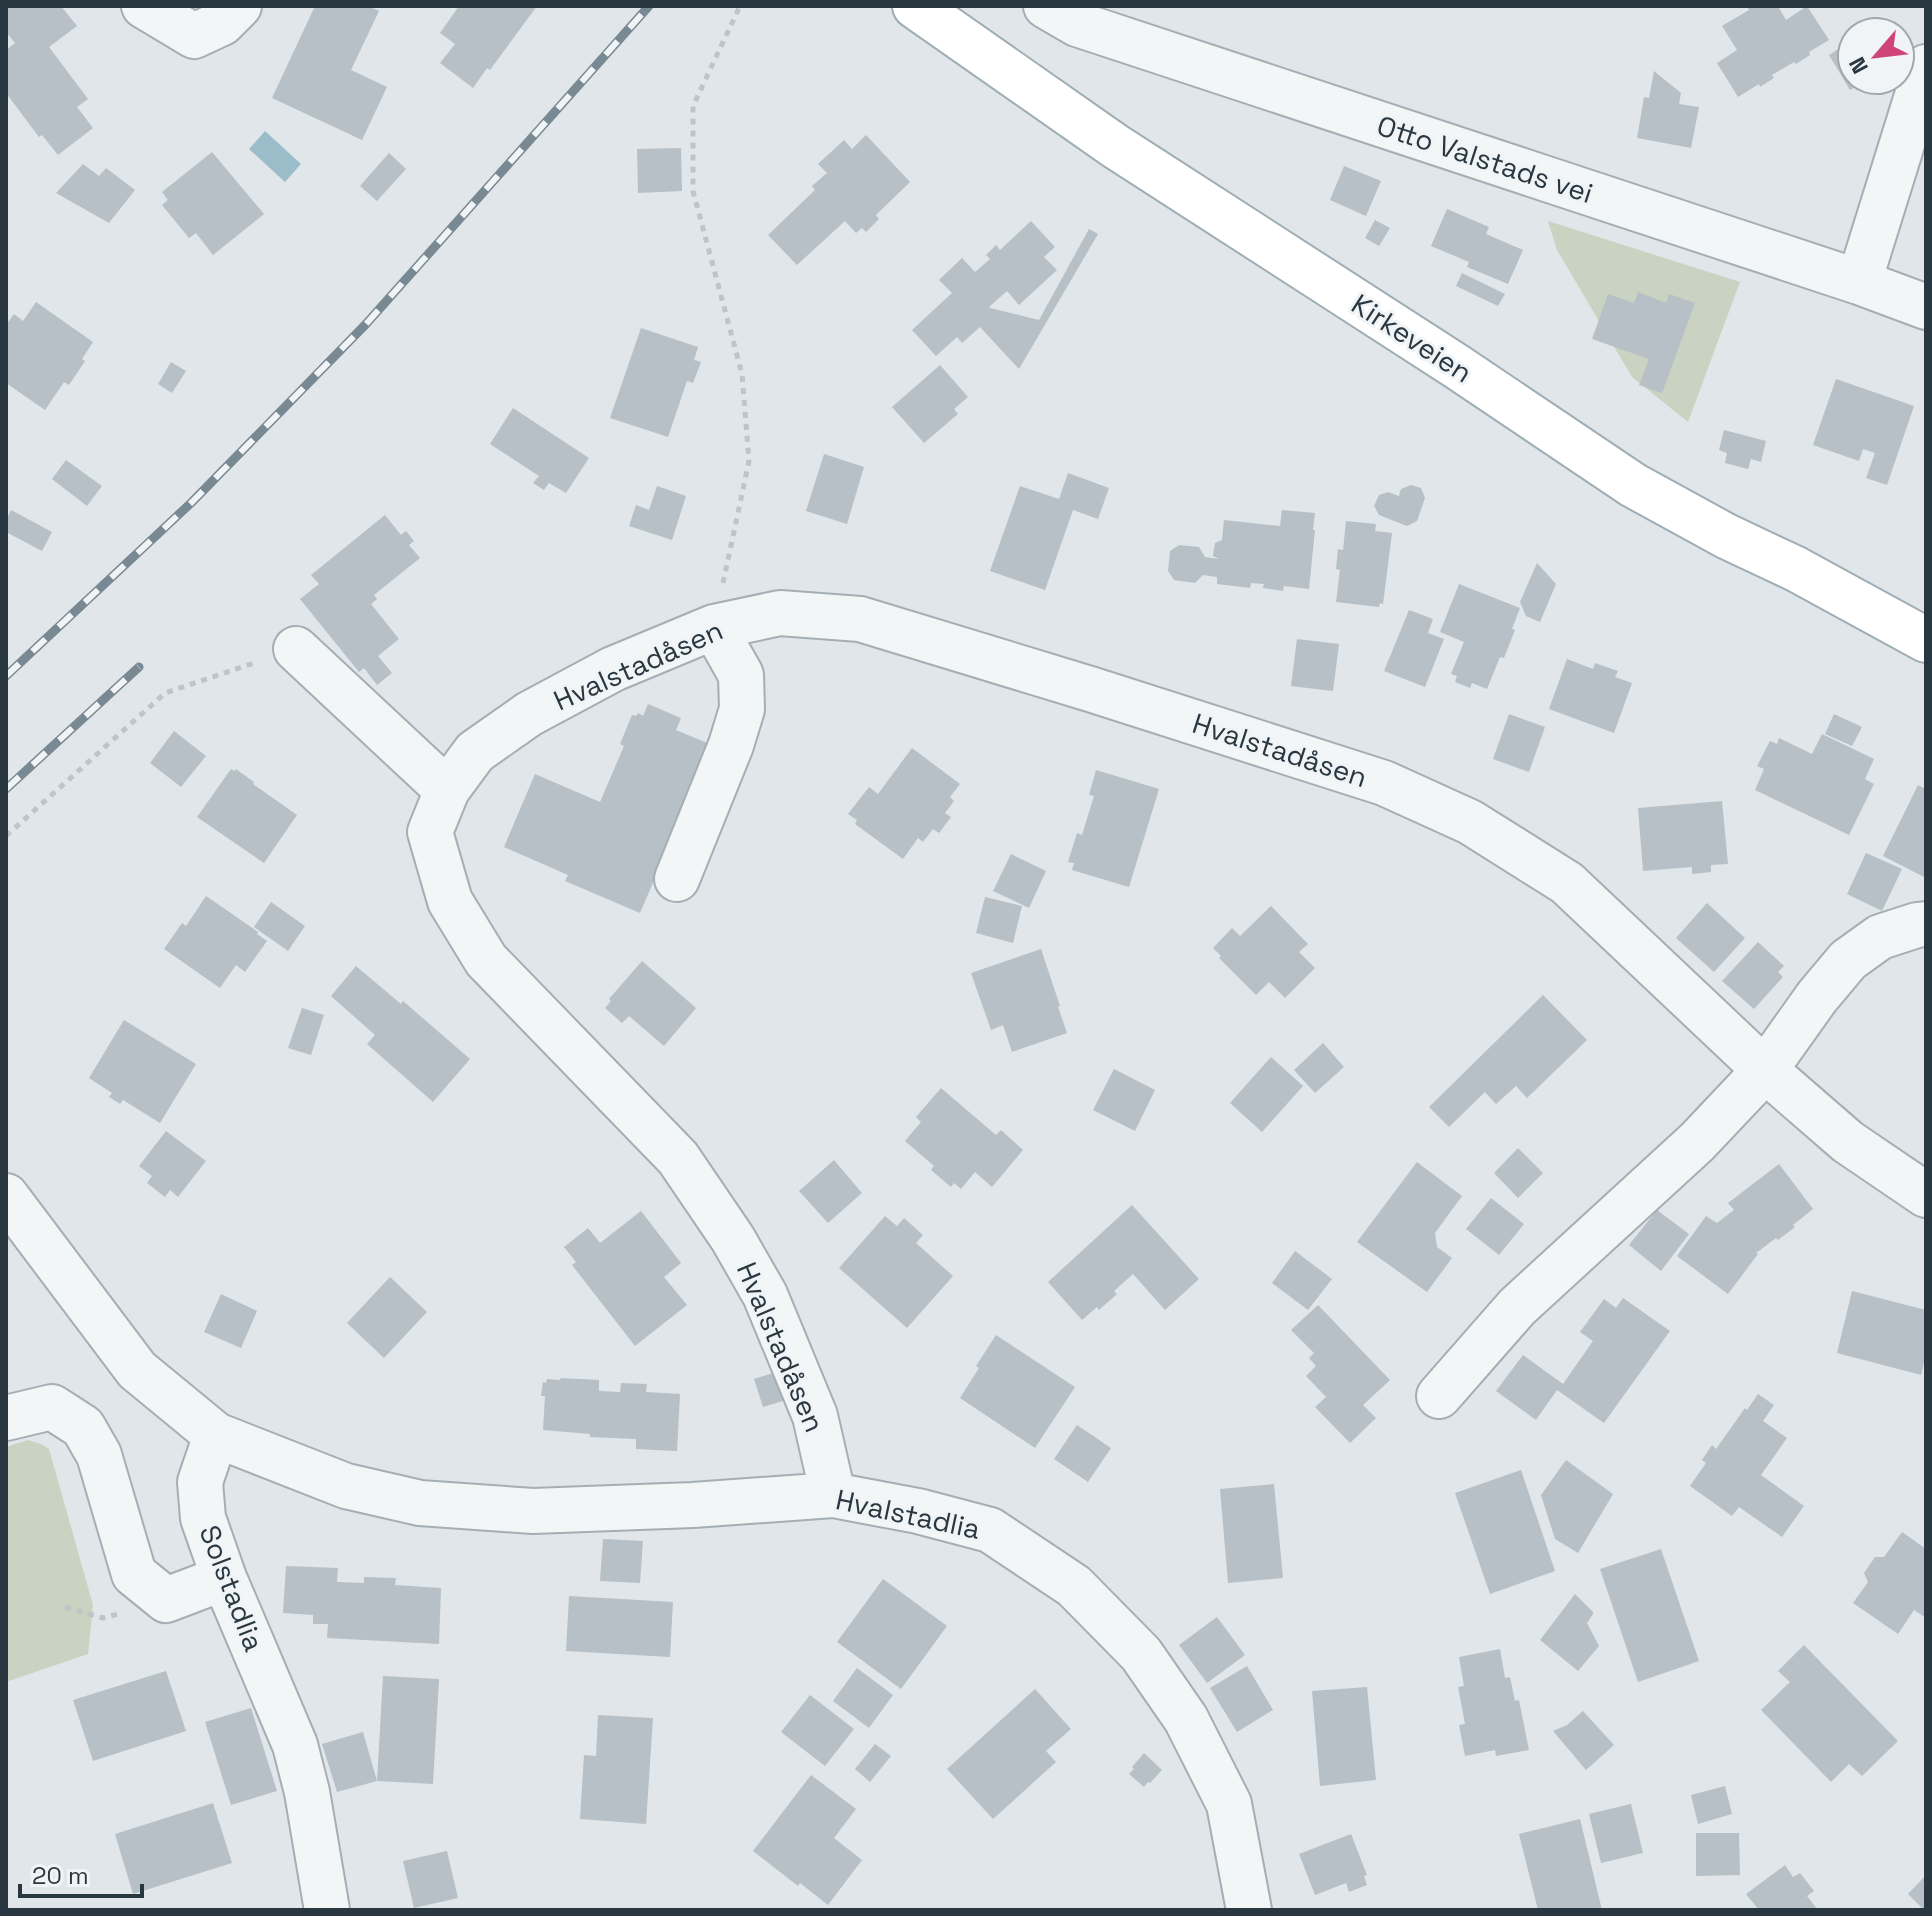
<svg xmlns="http://www.w3.org/2000/svg" width="1932" height="1916" viewBox="0 0 1932 1916" font-family="'Space Grotesk',sans-serif">
  <rect width="100%" height="100%" fill="#e0e6e9"/>
  <path fill="#cad3c1" d="M1548,221L1740,282L1688,422L1632,377L1557,250Z
    M28,1440L41,1444L49,1449L93,1605L88,1654L6,1682V1447Z"/>
  <path fill="#9bbdca" d="M265,131L301,164L285,182L249,149Z"/>
  <path fill="#b7c0c6" d="M11,6H61L77,26L49,47L88,99L77,107L93,128L58,155L42,135L39,137L6,93V50L15,43L6,32V10Z
    M315,6H368L379,11L351,70L387,87L362,140L272,98Z
    M459,6H537L490,70L487,68L473,88L440,63L455,44L440,33Z
    M1747,6H1778L1786,20L1807,6L1829,40L1809,52L1810,55L1796,64L1794,62L1772,75L1774,78L1760,87L1759,84L1738,97L1717,63L1737,50L1722,26L1749,10Z
    M1852,40V80H1867L1850,90L1829,55Z
    M1654,71L1681,93L1679,104L1699,107L1691,148L1637,138L1644,97L1649,98Z
    M866,135L910,182L876,215L879,219L866,232L862,228L856,233L845,221L797,265L768,235L815,190L812,186L827,173L818,164L844,140L852,149Z
    M681,148L682,191L638,193L637,149Z
    M212,152L264,214L213,255L196,233L189,238L162,205L168,200L162,192Z
    M389,153L406,169L377,201L360,186Z
    M83,164L99,176L106,168L135,190L109,223L56,193Z
    M1344,166L1381,181L1366,216L1330,200Z
    M1447,209L1489,227L1486,234L1523,250L1508,284L1467,267L1469,262L1431,246Z
    M1375,220L1390,228L1379,246L1365,238Z
    M1031,221L1055,247L1044,257L1057,270L1019,305L1007,291L989,307L990,308L1039,320L1089,229L1098,234L1019,369L980,327L962,343L957,337L936,356L912,330L952,293L939,280L962,258L975,272L990,259L986,255L996,245L1000,250Z
    M1462,273L1505,294L1498,306L1456,286Z
    M1638,292L1666,303L1669,294L1695,303L1662,393L1639,385L1649,359L1592,339L1608,294L1634,303Z
    M36,302L93,342L82,359L85,361L69,385L64,382L45,410L6,383V325L14,314L23,321Z
    M641,328L698,347L694,360L701,362L693,383L687,381L668,437L610,418Z
    M171,362L186,371L172,393L158,384Z
    M940,365L968,397L954,409L958,414L924,443L892,407Z
    M1836,379L1914,406L1887,485L1866,478L1875,453L1863,449L1859,461L1813,445Z
    M513,408L589,458L566,493L549,483L544,490L533,483L539,476L490,444Z
    M1724,430L1766,441L1761,462L1751,459L1748,469L1725,463L1727,453L1719,450Z
    M824,454L864,467L847,524L806,511Z
    M66,460L102,486L87,506L52,479Z
    M1068,473L1109,488L1098,519L1073,510L1045,590L990,571L1020,486L1059,499Z
    M1411,485L1421,488L1425,498L1417,521L1407,526L1379,515L1374,506L1379,495L1388,492L1399,496L1401,489Z
    M657,486L686,496L672,540L629,526L636,505L649,510Z
    M11,510L52,532L42,551L6,532V520Z
    M1282,510L1315,513L1313,530H1315L1309,589L1284,586L1283,591L1263,588L1264,584L1251,583L1250,588L1217,584V577L1203,575L1195,583L1174,580L1168,571L1170,551L1179,545L1199,547L1205,557L1219,559L1213,556L1215,543L1222,540L1224,520L1280,526Z
    M385,515L401,535L406,531L414,541L409,545L420,558L374,595L377,599L371,604L399,639L378,656L392,673L377,685L364,668L359,672L300,599L319,584L311,575Z
    M1346,521L1376,524L1375,531L1392,533L1383,604L1380,603L1379,607L1336,602L1340,570L1336,569L1338,549L1343,550Z
    M1537,563L1556,584L1540,622L1526,616L1520,602Z
    M1459,584L1520,608L1512,629L1515,630L1504,658L1500,657L1487,689L1472,683L1470,688L1455,682L1457,676L1451,674L1464,642L1440,632Z
    M1409,610L1433,619L1428,633L1444,639L1425,687L1384,671Z
    M1297,639L1339,644L1333,691L1291,686Z
    M1567,659L1593,669L1595,663L1618,671L1615,677L1632,683L1614,733L1549,709Z
    M648,704L681,718L676,730L712,745L640,913L565,881L568,875L504,847L535,774L600,802L624,746L620,744L632,715L636,716L638,713L643,716Z
    M1509,714L1545,727L1529,772L1493,759Z
    M1834,714L1862,727L1852,746L1825,734Z
    M174,731L206,756L181,787L150,763Z
    M1822,734L1874,759L1865,779L1874,784L1849,835L1755,790L1764,769L1757,766L1770,741L1777,744L1779,738L1812,754Z
    M912,748L960,784L950,797L954,801L945,813L951,817L939,833L933,829L923,842L918,838L903,859L855,824L857,820L848,814L869,787L878,794Z
    M231,769L234,771L236,769L254,782L253,784L297,815L264,863L197,817Z
    M1096,770L1159,789L1129,887L1072,870L1074,863L1068,862L1077,833L1082,835L1094,796L1089,795Z
    M1918,785L1926,789V878L1883,856Z
    M1722,801L1728,864L1711,865V872L1692,874V867L1643,871L1638,808Z
    M1866,853L1902,869L1882,911L1847,894Z
    M1011,854L1046,871L1029,908L993,891Z
    M206,896L258,932L257,934L267,941L245,972L236,965L220,988L164,949L182,923L186,926Z
    M985,897L1022,906L1013,943L976,933Z
    M271,902L305,926L288,951L254,927Z
    M1707,903L1745,938L1714,972L1676,938Z
    M1271,906L1308,944L1299,952L1315,968L1285,998L1269,982L1256,995L1219,958L1221,956L1213,948L1232,928L1240,936Z
    M1758,942L1784,966L1778,972L1783,977L1754,1009L1722,981Z
    M1041,949L1060,1006L1058,1007L1067,1033L1012,1052L1003,1025L991,1030L971,973Z
    M642,961L696,1008L664,1046L629,1016L622,1023L605,1008L611,1001L609,999Z
    M356,966L401,1004L403,1001L470,1059L433,1102L367,1044L375,1035L331,996Z
    M1543,995L1587,1040L1527,1098L1516,1086L1496,1104L1485,1092L1449,1127L1429,1107Z
    M302,1008L324,1015L311,1055L288,1048Z
    M124,1020L196,1064L160,1123L123,1100L120,1104L109,1097L112,1093L89,1078Z
    M1323,1043L1344,1067L1315,1093L1294,1070Z
    M1271,1057L1303,1086L1262,1132L1230,1103Z
    M1114,1069L1155,1090L1135,1131L1093,1110Z
    M941,1088L996,1135L1001,1130L1023,1150L992,1187L975,1172L961,1189L954,1183L951,1187L931,1170L934,1166L905,1141L921,1122L916,1117Z
    M166,1131L206,1161L178,1197L170,1190L165,1197L147,1183L152,1176L139,1166Z
    M1518,1148L1543,1173L1518,1198L1494,1173Z
    M834,1160L862,1193L828,1223L799,1191Z
    M1417,1162L1462,1196L1435,1233L1437,1247L1452,1258L1427,1292L1357,1242Z
    M1779,1164L1813,1209L1793,1225L1795,1227L1778,1240L1776,1238L1756,1253L1758,1254L1728,1294L1677,1256L1706,1216L1717,1223L1734,1210L1728,1203Z
    M1491,1198L1524,1224L1499,1255L1466,1229Z
    M1132,1205L1199,1279L1165,1310L1133,1274L1114,1291L1117,1294L1099,1310L1097,1307L1082,1320L1048,1282Z
    M1657,1210L1689,1234L1661,1271L1629,1245Z
    M641,1211L681,1263L664,1277L687,1305L635,1346L572,1265L576,1262L564,1247L588,1228L600,1243Z
    M885,1216L897,1226L904,1218L923,1235L916,1243L953,1276L907,1328L839,1268Z
    M1295,1251L1332,1279L1308,1310L1272,1283Z
    M390,1277L427,1312L384,1358L347,1323Z
    M1852,1291L1926,1310V1355L1921,1375L1837,1353Z
    M221,1294L257,1311L241,1348L204,1332Z
    M1623,1298L1670,1331L1604,1423L1557,1390L1536,1420L1496,1391L1523,1355L1563,1384L1593,1341L1580,1332L1604,1299L1616,1308Z
    M1318,1305L1390,1380L1363,1405L1376,1418L1350,1443L1315,1407L1326,1397L1306,1376L1316,1366L1309,1358L1314,1353L1291,1330Z
    M996,1335L1075,1387L1035,1448L960,1398L979,1368L976,1366Z
    M773,1373L783,1401L763,1407L754,1379Z
    M561,1378L599,1380V1391L620,1392L621,1383L647,1384L646,1392L680,1394L677,1451L636,1449V1439L590,1437V1434L543,1430L545,1396H541L543,1382L546,1383L547,1379L560,1380Z
    M1758,1394L1774,1405L1763,1421L1787,1438L1761,1475L1804,1506L1782,1537L1739,1507L1732,1516L1690,1486L1706,1463L1702,1460L1712,1445L1716,1449L1745,1408L1747,1410Z
    M1077,1425L1111,1448L1088,1482L1054,1459Z
    M1566,1460L1613,1494L1578,1553L1555,1539L1541,1495Z
    M1521,1470L1555,1571L1490,1594L1455,1493Z
    M1274,1484L1283,1578L1228,1583L1220,1489Z
    M1902,1532L1926,1549V1618L1914,1610L1898,1634L1853,1603L1868,1582L1864,1573L1875,1557H1884Z
    M603,1539L643,1541L640,1583L600,1581Z
    M1661,1549L1699,1661L1638,1682L1600,1569Z
    M286,1566L338,1568L337,1582L364,1583V1577L396,1578L395,1585L441,1588L439,1644L327,1638L328,1624H313V1615L283,1613Z
    M883,1579L947,1626L901,1689L837,1642Z
    M1575,1594L1593,1612V1614L1587,1623L1599,1646L1578,1671L1540,1640Z
    M569,1596L673,1602L670,1657L566,1651Z
    M1217,1617L1245,1655L1207,1683L1179,1645Z
    M1804,1645L1898,1741L1862,1776L1849,1764L1831,1782L1761,1710L1790,1682L1778,1671Z
    M1500,1649L1505,1678L1510,1677L1515,1701L1519,1700L1529,1750L1496,1756L1495,1750L1465,1756L1459,1725L1465,1724L1458,1687L1464,1686L1459,1657Z
    M1247,1666L1273,1710L1237,1732L1210,1688Z
    M857,1668L893,1695L869,1728L833,1701Z
    M166,1671L186,1731L93,1761L73,1700Z
    M383,1676L439,1679L433,1784L377,1781Z
    M1367,1687L1376,1780L1320,1786L1312,1691Z
    M1035,1689L1071,1729L1046,1751L1056,1762L993,1819L947,1769Z
    M810,1695L854,1729L825,1766L781,1732Z
    M251,1708L277,1791L231,1805L205,1722Z
    M1583,1711L1614,1745L1586,1770L1553,1731L1567,1725Z
    M598,1715L653,1718L646,1824L580,1819L584,1755L596,1756Z
    M363,1732L377,1781L337,1792L322,1744Z
    M875,1744L891,1756L870,1782L855,1769Z
    M1144,1753L1162,1770L1150,1783L1148,1782L1144,1787L1129,1774L1134,1769L1132,1767Z
    M811,1775L856,1809L834,1838L862,1860L828,1905L800,1883L798,1886L753,1851Z
    M1725,1786L1732,1814L1698,1824L1691,1795Z
    M213,1803L232,1863L133,1894L115,1834Z
    M1631,1804L1643,1853L1601,1863L1589,1814Z
    M1580,1819L1602,1910H1538L1519,1834Z
    M1696,1833H1739L1740,1875L1696,1876Z
    M1351,1834L1367,1875L1364,1876L1367,1885L1349,1892L1346,1883L1315,1895L1299,1854Z
    M447,1851L458,1898L414,1908L403,1861Z
    M1785,1865L1793,1877L1800,1873L1814,1891L1807,1896L1818,1910H1759L1746,1894Z
    M1926,1875V1910H1924L1908,1894Z"/>
  <g fill="none" stroke-linecap="round" stroke-linejoin="round">
    <defs>
      <path id="minor" d="M144,6L194,36L222,23L239,6
        M1046,6L1077,24L1859,282L1926,307
        M1859,282L1926,67
        M296,649L447,790
        M677,879L731,745L742,709L741,675L714,627
        M6,1196L137,1370L216,1435L346,1486L420,1503L533,1511L693,1505L833,1495L918,1511L990,1530L1074,1586L1141,1654L1186,1719L1229,1804L1249,1910
        M1439,1396L1517,1307L1697,1142L1765,1070L1817,997L1848,960L1880,937L1917,925L1926,924
        M6,1418L52,1407L83,1427L99,1455L134,1574L166,1600L224,1578
        M216,1435L200,1482L203,1518L224,1578L295,1745L307,1792L327,1910
        M833,1495L815,1416L765,1295L733,1239L678,1158L486,960L450,901L430,832L447,790L475,752L529,714L613,669L714,627L780,613L860,619L1090,689L1384,783L1470,822L1567,883L1765,1070L1848,1142L1926,1195"/>
      <path id="major" d="M915,6L1115,146L1456,366L1633,485L1726,536L1796,569L1926,640"/>
    </defs>
    <use href="#minor" stroke="#a5aeb3" stroke-width="48"/>
    <use href="#major" stroke="#9fadb5" stroke-width="48"/>
    <path stroke="#bec4c8" stroke-width="5" stroke-dasharray="6 6" stroke-linecap="butt" d="M723,583L749,461L742,374L693,191V106L740,6
      M6,836L165,693L257,662
      M65,1607L103,1618L118,1614"/>
    <use href="#minor" stroke="#f3f6f7" stroke-width="44"/>
    <use href="#major" stroke="#fff" stroke-width="44"/>
    <defs>
      <path id="rail" d="M6,676L192,502L366,324L649,6
        M6,789L139,667"/>
    </defs>
    <use href="#rail" stroke="#798993" stroke-width="9"/>
    <use href="#rail" stroke="#f0f4f7" stroke-width="6" stroke-dasharray="18" stroke-linecap="butt"/>
  </g>
  <g text-anchor="middle" dominant-baseline="central" stroke-width="6" stroke-linejoin="round" paint-order="stroke">
    <g font-size="28" fill="#293741" stroke="#f0f4f7">
      <text transform="translate(1485 159) rotate(18)">Otto Valstads vei</text>
      <text transform="translate(1412 338) rotate(33)">Kirkeveien</text>
      <text transform="translate(638 665) rotate(-24)">Hvalstadåsen</text>
      <text transform="translate(1280 750) rotate(18)">Hvalstadåsen</text>
      <text transform="translate(781 1347) rotate(67)">Hvalstadåsen</text>
      <text transform="translate(908 1514) rotate(12)">Hvalstadlia</text>
      <text transform="translate(232 1588) rotate(69)">Solstadlia</text>
    </g>
  </g>
  <rect width="1932" height="1916" fill="none" stroke="#293741" stroke-width="16"/>
  <g transform="translate(1876 56) rotate(242)"><circle r="38" fill="#f0f4f7" stroke="#a0a8ae" stroke-width="2"/>
  <path d="M0-6L14 30L0 20L-14 30Z" fill="#cf447a"/>
  <text y="-12" font-size="22" font-weight="bold" text-anchor="middle" fill="#293741">N</text>
  </g>
  <path d="M20 1884v12h122v-12" fill="none" stroke="#293741" stroke-width="4"/>
  <text x="32" y="1884" font-size="24" fill="#293741" stroke="#f0f4f7" stroke-width="6" paint-order="stroke">20 m</text>
</svg>
